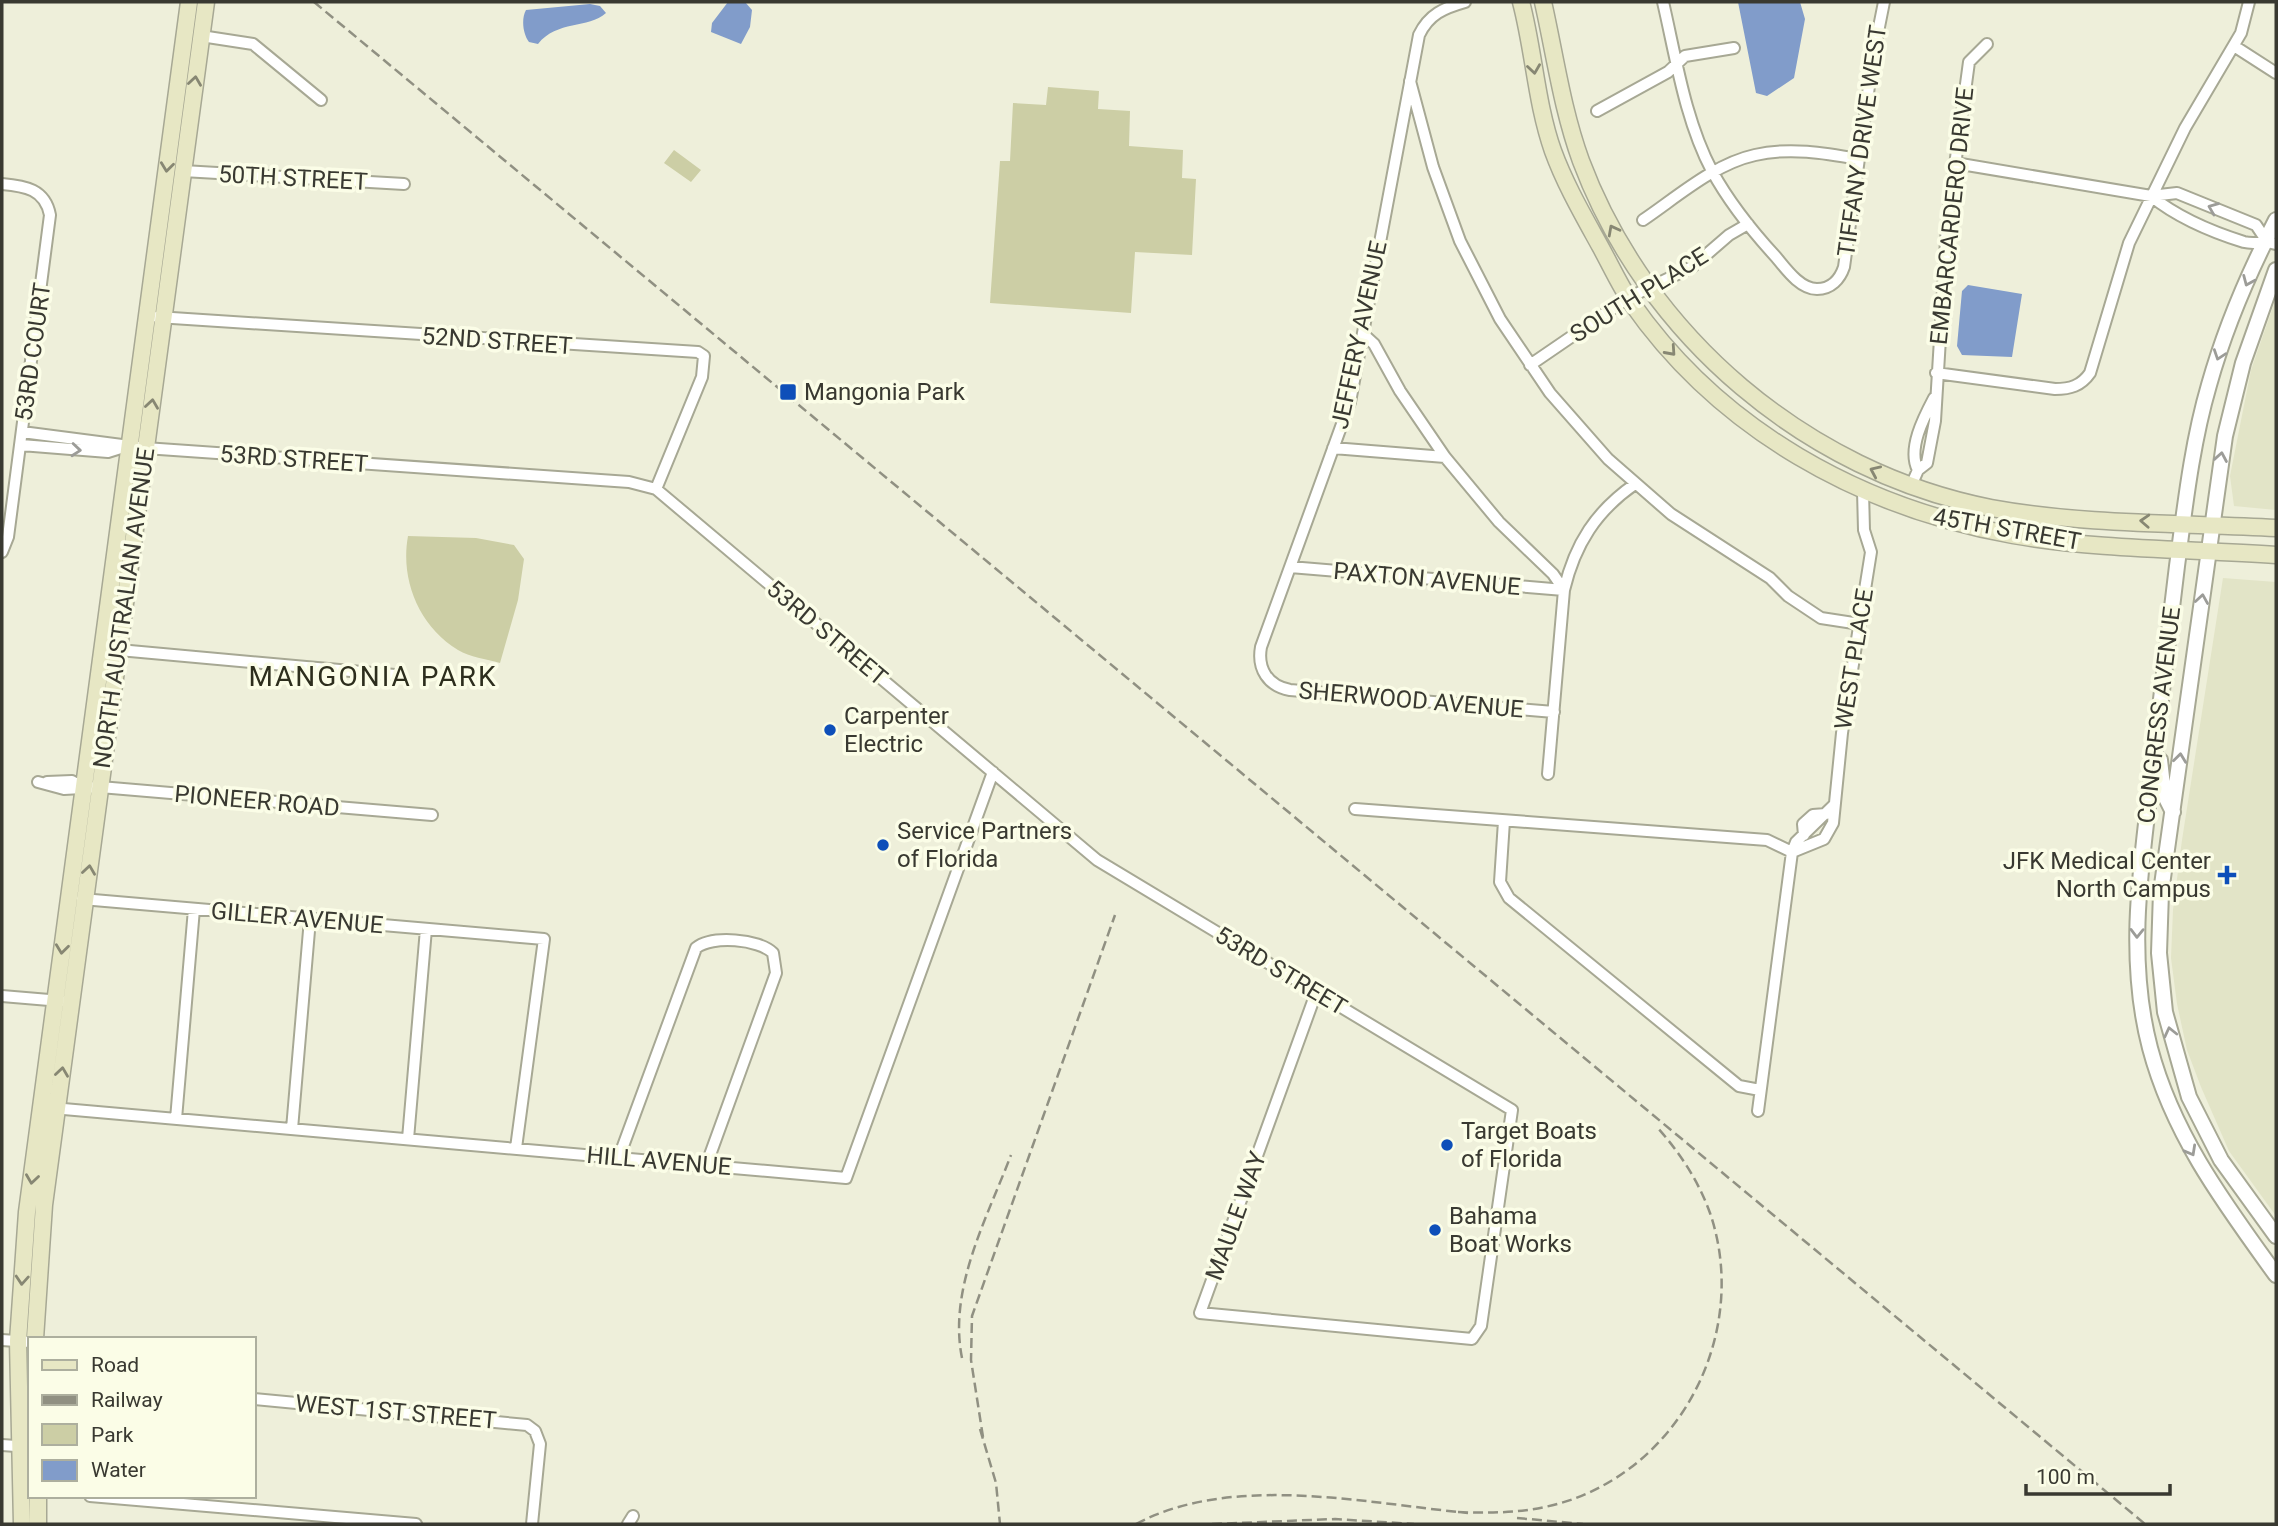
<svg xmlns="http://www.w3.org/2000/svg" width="2278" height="1526" viewBox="0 0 2278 1526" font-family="Roboto,sans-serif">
  <rect width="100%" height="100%" fill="#eeefda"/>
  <path fill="#e2e4c7" d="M2276,298V510L2234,506L2230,476L2251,370Z
    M2223,578L2276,582V1216L2229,1151L2201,1087L2187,1050L2177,1004L2171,958L2173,910L2182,840Z"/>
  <path fill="#cccea5" d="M1048,87L1099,91L1098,109L1130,111L1129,146L1183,150L1182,178L1196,179L1192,255L1135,252L1131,313L990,303L1000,161H1010L1013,103L1046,105Z
    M674,150L701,170L691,182L664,163Z
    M408,536L476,538L514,545L524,559L518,600L500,663C486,659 470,657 458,650C419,626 400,580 408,536Z"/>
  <path fill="#819cca" d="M728,2H745L752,10L750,27L741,44L711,32L712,23Z
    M1738,2H1800L1805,19L1794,78L1767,96L1756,93Z
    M590,4L600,6L606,13C588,29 557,20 538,44L529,42C523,34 521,19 526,10Z
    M1968,285L2022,294L2012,357L1962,355L1957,346L1962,291Z"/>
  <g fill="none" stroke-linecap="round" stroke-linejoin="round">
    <defs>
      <path id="minor" d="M1465,2C1444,8 1429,14 1419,35L1350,402L1261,647C1257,669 1268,686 1290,690L1554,712
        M1663,2C1676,58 1685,120 1712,171C1729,202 1753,232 1776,257C1786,269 1800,289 1817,289C1831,289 1840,279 1844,267L1873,57L1884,2
        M201,36L253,44L321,100
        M2234,46L2276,73
        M1410,81L1433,167L1460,241L1500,319L1550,393L1608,459L1671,514L1770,578L1788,596L1821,618L1860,624
        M1597,111L1668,72L1685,56L1734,48
        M1955,163L2151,196L2177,193L2256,225L2266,240
        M183,171L404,184
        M2,184C25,186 45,189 50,215L8,537L2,552
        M2151,196C2177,217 2212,232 2244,242C2256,245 2264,240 2276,244
        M1643,220C1677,197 1714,164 1755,155C1789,147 1825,153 1858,159
        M157,317L698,352L704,356L702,377L656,489
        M1363,334L1374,344L1400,391L1445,457L1499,522L1553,574L1564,590
        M1530,365L1628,298L1692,267L1729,235L1748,224
        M1936,373L2055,389C2070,389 2081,386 2090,373L2129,243L2185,128L2241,33L2249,2
        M22,432L145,448L629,482L656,489L1097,860L1512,1110L1481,1326L1472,1339L1200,1313L1316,993
        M21,445L108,452L127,446
        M1333,448L1445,457
        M1918,470C1907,449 1924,417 1934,398
        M1911,486L1918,470L1927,463L1935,421L1947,224L1969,62L1987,44
        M1290,567L1564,590
        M119,650L395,675
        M1548,774L1564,590C1575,544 1596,511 1635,484
        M38,782L64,789L100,787L432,815
        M47,782L72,781L82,787
        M1355,809L1767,840L1792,852
        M1504,821L1500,882L1509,898L1739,1086L1760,1090
        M1804,835L1803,824L1813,815L1826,814
        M1792,852L1824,839L1833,823L1842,733L1871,552L1864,530L1863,491
        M82,899L544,939L516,1148
        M2,996L61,1001
        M41,1107L846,1178L993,772
        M1758,1111L1792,852L1796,842L1834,805
        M176,1119L194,909
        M292,1129L310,919
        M408,1139L426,929
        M619,1157L696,948C712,935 759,939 773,953L776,973L706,1166
        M2,1340L30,1342
        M254,1399L527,1425L535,1431L540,1444L532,1524
        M2,1445L30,1447
        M90,1496L416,1524
        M628,1524L633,1516"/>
      <path id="tertiary" d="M2276,220C2249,272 2225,328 2209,385C2192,443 2185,506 2177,566C2170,627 2162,688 2155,749C2144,848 2124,949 2150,1048C2173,1135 2224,1203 2276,1275
        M2276,270L2243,363L2225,436L2161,892L2159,953L2165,1012L2189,1097L2221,1160L2276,1236
        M2160,760L2164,794L2173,812"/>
      <path id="secondary" d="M1521,2C1534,51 1536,103 1553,151C1565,184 1583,215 1600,246C1610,264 1619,284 1631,302C1720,430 1861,508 2013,535C2099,550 2189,549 2276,555
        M1543,2C1555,55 1562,109 1581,161C1647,337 1807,472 1991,508C2084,525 2182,523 2276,528
        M35,1339L44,1205L206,2
        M22,1524L18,1341L27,1212L189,2
        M38,1524V1496"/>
    </defs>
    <use href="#minor" stroke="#a7a894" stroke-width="14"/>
    <use href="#tertiary" stroke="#a7a894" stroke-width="18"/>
    <use href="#secondary" stroke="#a7a894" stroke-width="19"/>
    <use href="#minor" stroke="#fff" stroke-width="10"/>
    <use href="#tertiary" stroke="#fff" stroke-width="14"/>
    <use href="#secondary" stroke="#e7e7c4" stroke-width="16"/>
    <path stroke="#909082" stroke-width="2.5" stroke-dasharray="10 5" stroke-linecap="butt" d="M314,2L2145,1524
      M962,1358C948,1289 987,1218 1011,1155
      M980,1429L996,1483L1000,1524
      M983,1437L971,1360L972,1316L1115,915
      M1458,1512C1503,1514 1546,1512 1588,1493C1693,1446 1747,1321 1710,1213C1698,1180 1680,1153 1657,1127
      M1517,1518L1583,1524
      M1136,1524C1232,1473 1364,1503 1468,1513
      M1212,1524L1335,1519L1414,1524"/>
  </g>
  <defs><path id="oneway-chevron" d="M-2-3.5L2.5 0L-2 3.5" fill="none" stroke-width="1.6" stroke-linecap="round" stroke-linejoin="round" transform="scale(1.75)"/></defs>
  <g stroke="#878773">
    <use href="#oneway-chevron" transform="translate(1534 69) rotate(82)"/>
    <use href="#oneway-chevron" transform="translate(195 81) rotate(-82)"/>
    <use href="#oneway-chevron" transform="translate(167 167) rotate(97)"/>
    <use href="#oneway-chevron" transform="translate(1613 230) rotate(-118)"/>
    <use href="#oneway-chevron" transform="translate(1671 351) rotate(48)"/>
    <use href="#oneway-chevron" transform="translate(152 404) rotate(-82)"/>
    <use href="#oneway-chevron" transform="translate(1875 471) rotate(-156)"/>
    <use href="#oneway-chevron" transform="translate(2145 521) rotate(-177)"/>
    <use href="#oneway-chevron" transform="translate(89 870) rotate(-82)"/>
    <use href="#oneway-chevron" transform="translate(62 949) rotate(97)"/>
    <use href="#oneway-chevron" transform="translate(62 1072) rotate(-82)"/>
    <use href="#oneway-chevron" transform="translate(32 1179) rotate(98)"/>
    <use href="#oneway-chevron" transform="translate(22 1280) rotate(94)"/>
  </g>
  <g stroke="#9c9c98">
    <use href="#oneway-chevron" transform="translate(2213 208) rotate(-158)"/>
    <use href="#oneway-chevron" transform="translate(2248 281) rotate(113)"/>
    <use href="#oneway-chevron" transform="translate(2219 355) rotate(109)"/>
    <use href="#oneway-chevron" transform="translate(76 450) rotate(5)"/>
    <use href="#oneway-chevron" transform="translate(2221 457) rotate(-80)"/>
    <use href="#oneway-chevron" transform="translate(2202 599) rotate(-81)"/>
    <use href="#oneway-chevron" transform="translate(2180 758) rotate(-83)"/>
    <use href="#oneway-chevron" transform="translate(2137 933) rotate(91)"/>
    <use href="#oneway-chevron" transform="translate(2170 1032) rotate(-103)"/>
    <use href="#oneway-chevron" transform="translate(2191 1151) rotate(61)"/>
  </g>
  <g fill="#0e4fb9" stroke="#fbfde7" stroke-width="2.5">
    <rect x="779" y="383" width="18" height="18" rx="3.5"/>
    <circle cx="830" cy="730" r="7"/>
    <circle cx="883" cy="845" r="7"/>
    <path d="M2223.5 864.5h7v7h7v7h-7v7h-7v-7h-7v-7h7z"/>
    <circle cx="1447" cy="1145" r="7"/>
    <circle cx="1435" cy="1230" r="7"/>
  </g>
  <g text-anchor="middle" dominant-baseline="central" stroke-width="7" stroke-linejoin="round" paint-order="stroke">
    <g font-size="24" fill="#393931" stroke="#fbfde7">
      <text transform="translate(1862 141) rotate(-82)">TIFFANY DRIVE WEST</text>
      <text transform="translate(293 178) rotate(3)">50TH STREET</text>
      <text transform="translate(1952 216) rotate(-84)">EMBARCARDERO DRIVE</text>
      <text transform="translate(1639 295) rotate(-32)">SOUTH PLACE</text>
      <text transform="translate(1359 335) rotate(-78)">JEFFERY AVENUE</text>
      <text transform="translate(497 341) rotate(4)">52ND STREET</text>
      <text transform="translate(33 352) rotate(-82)">53RD COURT</text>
      <text transform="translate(294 459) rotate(4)">53RD STREET</text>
      <text transform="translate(2007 529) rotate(10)">45TH STREET</text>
      <text transform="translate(1427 579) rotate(5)">PAXTON AVENUE</text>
      <text transform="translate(124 608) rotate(-82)">NORTH AUSTRALIAN AVENUE</text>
      <text transform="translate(827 633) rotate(40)">53RD STREET</text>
      <text transform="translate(1854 659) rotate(-81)">WEST PLACE</text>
      <text transform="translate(1411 700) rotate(5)">SHERWOOD AVENUE</text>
      <text transform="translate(2159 715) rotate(-83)">CONGRESS AVENUE</text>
      <text transform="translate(257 801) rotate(5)">PIONEER ROAD</text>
      <text transform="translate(297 918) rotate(5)">GILLER AVENUE</text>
      <text transform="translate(1281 971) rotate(31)">53RD STREET</text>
      <text transform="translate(659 1161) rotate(5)">HILL AVENUE</text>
      <text transform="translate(1236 1216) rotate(-70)">MAULE WAY</text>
      <text transform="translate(396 1412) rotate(5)">WEST 1ST STREET</text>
    </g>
    <g font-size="24" fill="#393931" stroke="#fbfde7" text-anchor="start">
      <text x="804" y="392">Mangonia Park</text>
      <text x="844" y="716">Carpenter<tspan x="844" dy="28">Electric</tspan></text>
      <text x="897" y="831">Service Partners<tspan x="897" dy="28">of Florida</tspan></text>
      <text x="2211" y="861" text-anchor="end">JFK Medical Center<tspan x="2211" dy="28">North Campus</tspan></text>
      <text x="1461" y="1131">Target Boats<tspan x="1461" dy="28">of Florida</tspan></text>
      <text x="1449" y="1216">Bahama<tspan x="1449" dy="28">Boat Works</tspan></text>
    </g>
    <g font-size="28" letter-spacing="2" fill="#2d2e1d" stroke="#fbfde7">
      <text x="373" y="676">MANGONIA PARK</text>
    </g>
  </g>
  <rect width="2278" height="1526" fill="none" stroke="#393931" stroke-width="7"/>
  <rect x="28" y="1337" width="228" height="161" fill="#fbfde7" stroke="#adaf9e" stroke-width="2"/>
  <rect x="42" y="1360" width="35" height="10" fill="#e7e7c4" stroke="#adaf9e" stroke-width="2"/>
  <text x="91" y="1372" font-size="21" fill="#393931">Road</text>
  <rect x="42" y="1395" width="35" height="10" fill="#909082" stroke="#adaf9e" stroke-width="2"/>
  <text x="91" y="1407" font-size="21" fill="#393931">Railway</text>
  <rect x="42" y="1424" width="35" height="21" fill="#cccea5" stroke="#adaf9e" stroke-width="2"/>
  <text x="91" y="1442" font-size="21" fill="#393931">Park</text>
  <rect x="42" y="1460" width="35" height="21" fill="#819cca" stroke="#adaf9e" stroke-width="2"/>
  <text x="91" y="1477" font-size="21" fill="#393931">Water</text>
  <path d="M2026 1484v10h144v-10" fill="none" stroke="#393931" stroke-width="3.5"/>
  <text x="2036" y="1484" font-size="21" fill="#393931" stroke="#fbfde7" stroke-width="5" paint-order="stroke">100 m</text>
</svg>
